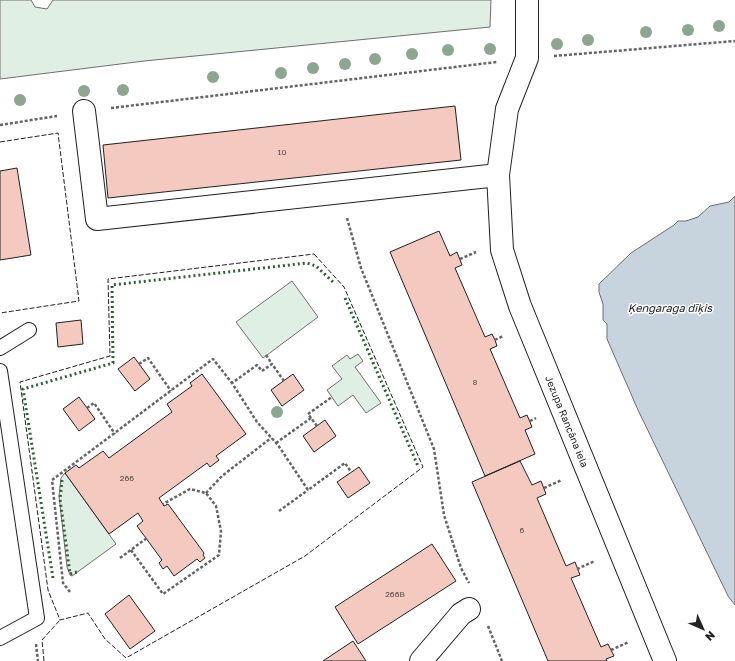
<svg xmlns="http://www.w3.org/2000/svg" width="735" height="661" viewBox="0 0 735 661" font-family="'Golos Text',sans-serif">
  <rect width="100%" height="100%" fill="#fff"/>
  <path fill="#e0efe3" stroke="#6f6f6f" d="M0,0H31L35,7L47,9L53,0H491L490,27L144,61L0,79Z
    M292,281L318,317L263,358L236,322Z
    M358,354L363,361L355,367L381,403L366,413L353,395L338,406L327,390L342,379L332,366L347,355L350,359Z
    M65,473L116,544L72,576L70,575L67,567L59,496L61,478Z"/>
  <path fill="#c7d3dd" stroke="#6f6f6f" d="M735,196V605L728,596L638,410L607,339V324L603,320V304L599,292V284L631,253L674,225L678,221H686L698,217L710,206L729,202Z"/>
  <path fill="#f3c9c0" stroke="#222" d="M455,106L461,160L108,198L103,145Z
    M17,168L31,255L0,260V171Z
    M439,231L450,256L457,252L462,265L455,268L485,337L492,334L495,340L497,346L490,349L520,418L527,415L532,427L525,430L535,454L485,476L390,252Z
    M81,320L83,344L58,347L56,323Z
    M134,357L150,379L135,391L118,369Z
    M202,374L246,434L216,456L219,460L210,467L207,463L159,498L164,506L168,504L204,553L203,555L205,558L200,562L197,559L174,576L167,566L163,569L159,563L162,560L137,526L143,521L138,513L109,534L65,473L76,465L79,468L103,451L109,458L172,412L167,404L192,386L190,383Z
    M293,374L304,390L282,406L271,390Z
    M79,397L95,419L79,431L63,409Z
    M325,420L336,436L314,452L303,436Z
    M520,461L532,485L541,481L546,494L537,498L566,566L575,562L580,575L571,578L601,647L608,644L614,656L606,659L607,661H548L472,482Z
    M359,467L370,483L348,498L337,482Z
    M432,544L456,581L358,644L335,607Z
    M129,595L155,631L130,649L105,614Z
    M353,641L366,661H323Z"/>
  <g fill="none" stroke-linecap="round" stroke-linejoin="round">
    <defs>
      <path id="lane" d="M0,348L29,330
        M0,371L37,618L0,638"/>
      <g id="street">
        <path id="s1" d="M527,0V58L507,109L498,175L502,250L520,306L665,661"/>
        <path d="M84,111L97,219L498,175"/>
        <path d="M421,661L461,614L469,609"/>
      </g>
    </defs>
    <use href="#lane" stroke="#222" stroke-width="16"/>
    <use href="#street" stroke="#222" stroke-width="24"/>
    <path stroke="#646464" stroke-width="2.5" stroke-dasharray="3 2" stroke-linecap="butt" d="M554,56L735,41
      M111,108L497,62
      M0,125L57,116
      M347,218L361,268L434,449L444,515L461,568L469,583
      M460,259L476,252
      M495,340L503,336
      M266,355L272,364
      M139,364L148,358L171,391
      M284,381L272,364L262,371L257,365L232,383L257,422L278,445L308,490L345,463L351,472
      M87,408L94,403L115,434
      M311,418L308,414L332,397
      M530,421L536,418
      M276,443L311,418L317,426
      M544,488L562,480
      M206,493L222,476L271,438
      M279,511L308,490
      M131,550L163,594L219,555L221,531L216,506L206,493L190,489L163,504
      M120,558L147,538
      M577,569L595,561
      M70,592L63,583L52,480L213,359L232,383
      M488,626L502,661
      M36,644L38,661
      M611,650L629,642"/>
    <use href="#lane" stroke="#fff" stroke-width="14"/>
    <use href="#street" stroke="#fff" stroke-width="22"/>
    <path stroke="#2f5e38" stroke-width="3" stroke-dasharray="2 3" stroke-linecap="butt" d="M345,298L418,466
      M62,480L60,499L70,574L77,572
      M53,578L23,389L113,363L112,285L307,263L316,266L333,282"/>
    <path stroke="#222" stroke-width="1" stroke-dasharray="5 2" stroke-linecap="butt" d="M0,142L58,133L79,301L0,313
      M314,254L344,287L423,467L305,556L126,658L105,639L88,613L60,620L48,590L20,382L110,356L108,279Z
      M44,661L42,640L60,620"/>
  </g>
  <g fill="#8da692">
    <circle cx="719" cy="26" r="6"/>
    <circle cx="688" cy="30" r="6"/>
    <circle cx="646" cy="32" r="6"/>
    <circle cx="588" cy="40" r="6"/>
    <circle cx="557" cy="44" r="6"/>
    <circle cx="490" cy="49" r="6"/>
    <circle cx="448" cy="50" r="6"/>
    <circle cx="412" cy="54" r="6"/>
    <circle cx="375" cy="59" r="6"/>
    <circle cx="345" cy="64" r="6"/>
    <circle cx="313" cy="68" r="6"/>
    <circle cx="281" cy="73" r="6"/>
    <circle cx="213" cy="77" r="6"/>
    <circle cx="123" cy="90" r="6"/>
    <circle cx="84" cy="91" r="6"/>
    <circle cx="20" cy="100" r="6"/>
    <circle cx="277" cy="412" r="6"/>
  </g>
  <g text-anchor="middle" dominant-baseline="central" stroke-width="3" stroke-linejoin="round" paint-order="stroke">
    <g font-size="8" fill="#564c4a">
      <text x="282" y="152">10</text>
      <text x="475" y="382">8</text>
      <text x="127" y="478">266</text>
      <text x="522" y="530">6</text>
      <text x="395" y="594">266B</text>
    </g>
    <g font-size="10" fill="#222" stroke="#fff">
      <text stroke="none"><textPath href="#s1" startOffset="438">Jezupa Rancāna iela</textPath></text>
    </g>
    <g font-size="11" font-style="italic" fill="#222" stroke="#fff">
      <text x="670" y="307">Ķengaraga dīķis</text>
    </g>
  </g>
  <g transform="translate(703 629) rotate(135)" stroke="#ffffff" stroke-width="3" paint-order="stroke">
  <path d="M0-3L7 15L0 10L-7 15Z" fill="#222222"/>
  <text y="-6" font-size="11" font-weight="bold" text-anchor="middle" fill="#222222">N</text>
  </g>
</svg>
